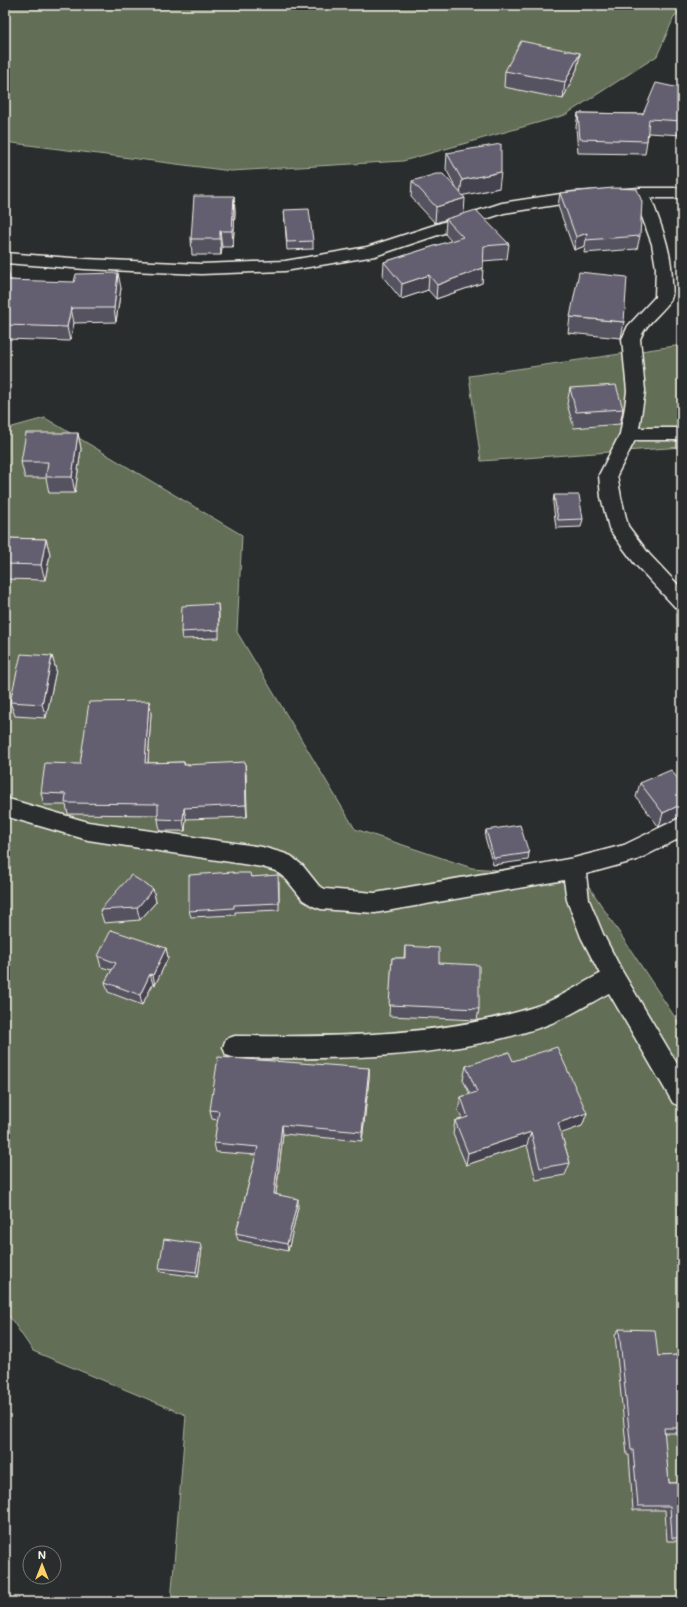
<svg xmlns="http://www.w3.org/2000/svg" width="687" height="1607" viewBox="0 0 687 1607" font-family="Mali,sans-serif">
  <rect width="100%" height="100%" fill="#2a2d2e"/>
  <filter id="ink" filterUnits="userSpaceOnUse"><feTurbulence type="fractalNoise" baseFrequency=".025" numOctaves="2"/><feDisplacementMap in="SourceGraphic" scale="8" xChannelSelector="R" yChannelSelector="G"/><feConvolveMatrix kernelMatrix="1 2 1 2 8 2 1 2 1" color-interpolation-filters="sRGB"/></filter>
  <g filter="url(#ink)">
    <path fill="#626e56" stroke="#abb09f" d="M5,5H682V16L675,15L657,56L565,115L403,161L231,171L5,142Z
      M682,345V447L481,461L469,376Z
      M45,418L242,535L237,632L355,829L472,868L582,876L682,1028V1602H171L186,1415L33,1351L5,1310V429Z"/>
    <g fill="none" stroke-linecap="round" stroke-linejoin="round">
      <defs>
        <path id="minor" d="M641,188H682V198H651C662,228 672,251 672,283C673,290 673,296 670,301C661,314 645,324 640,339L645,391L639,428H682V440H635L617,475L621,497L628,526L649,554L682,589V610L675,607L635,564L612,533L609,528L601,497L599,475L620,434L625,407L627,391L622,339L628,326L655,297L656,268L652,244L635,198L574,202L504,213L375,256L285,271L201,274L85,269L5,263V253L85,259L201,264L285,261L367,247L502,203L574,192Z
          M5,798L88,822L262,847L283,853L291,856L303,866L319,886L325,889L375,893L574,858L624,845L682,817V837L637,860L586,874L589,900L603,934L622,971L682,1072V1107L673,1103L609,993C588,1004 567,1018 544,1026C447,1060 337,1059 235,1058L226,1055L223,1047L226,1039L235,1036C333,1037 444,1037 537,1006C558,999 580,984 600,974L581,937L567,900L564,880L375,913L321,909L313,906L303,900L287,880L276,871L262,867L88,840L5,816Z"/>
      </defs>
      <use href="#minor" stroke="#f4f1e8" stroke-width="3"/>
      <use href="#minor" fill="#2a2d2e" fill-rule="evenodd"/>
    </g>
    <path fill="#555261" stroke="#f4f1e8" d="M580,53L577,69L563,99L504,87L505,71Z
      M682,83V135L648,133L647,141L645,154L578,153L576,127L578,113L643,114L679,88Z
      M447,153L499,188L463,195L464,213L509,244L507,259L483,261L482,283L436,299L428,290L401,299L383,277L384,262L451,241L445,234L446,220L435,223L411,197L412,181L456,188L446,169Z
      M560,193L640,236L637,249L584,253L585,246L574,250L558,206Z
      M234,196L235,212L233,247H222L221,255H192L191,239Z
      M284,210L313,241V249L287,250Z
      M682,262V286H681Z
      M5,270H8L10,280L121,288L116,322L74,323L70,341L5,339Z
      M570,317L624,322L621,338L568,333Z
      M570,388L623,409L620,424L574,428L567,404Z
      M78,433L81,449L75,493H49L46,478H25L21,462Z
      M554,495L583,519L581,527L556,528L553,503Z
      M5,538L46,539L50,554L45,580L5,579Z
      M218,604L219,612V638L182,639L181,632Z
      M52,656L56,670L46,718L15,716L10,702Z
      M149,701L151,713L148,763L184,762L185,765L246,774L247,817L186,819L185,831H160L158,819V815L68,814L66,805H44L41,793L80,764Z
      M640,783L682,784V816L659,827L636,797Z
      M486,830L529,853L528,860L493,865L485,837Z
      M233,873L279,882V910L235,912V915L191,917L189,911Z
      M153,889L156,902L140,920L104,923L100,910Z
      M405,946L439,963L479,1009L477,1020L389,1016L392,958H404Z
      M166,948L168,958L155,985L153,984L142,1005L108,992L105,982L112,970L101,967L98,956Z
      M513,1061L587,1113L582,1126L561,1133L570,1163L565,1175L536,1180L527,1145L466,1165L453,1134L455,1121L462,1119L458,1110L461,1097L470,1094L463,1080L466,1066Z
      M369,1068V1078L362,1141L283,1134L276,1194L298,1207L288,1251L238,1240L236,1233L256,1155L216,1152L214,1143L218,1120L212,1119L210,1110Z
      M201,1244L202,1248L198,1277L161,1272L159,1268Z
      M619,1329L658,1356L682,1355V1433H664L669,1483H682V1541H667L665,1510H633L629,1455H627L615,1335Z"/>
    <path fill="#45424f" stroke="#f4f1e8" d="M580,53L577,69L563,99L565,82Z
      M501,172L499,188L460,196L462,180Z
      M234,196L235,212L233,247L232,231Z
      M465,198L464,214L435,223L436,207Z
      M220,231L222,247L221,255L220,239Z
      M587,233L585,246L574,250L576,237Z
      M483,268L482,283L436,299L437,285Z
      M8,270L11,285L6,280Z
      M118,273L121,288L116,322L114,308Z
      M429,275L428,290L401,299L402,284Z
      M71,308L74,323L70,341L67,327Z
      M78,433L81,449L75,493L72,477Z
      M46,539L50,554L45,580L41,565Z
      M52,656L56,670L46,718L42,704Z
      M149,701L151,713L147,775L145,763Z
      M245,762L246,774L247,817L246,805Z
      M682,804V814L681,816L659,827L663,813Z
      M184,808L186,819L185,831L183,820Z
      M153,889L156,902L140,920L137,908Z
      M166,948L168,958L155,985L153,975Z
      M150,974L153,984L142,1005L140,995Z
      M369,1068V1078L362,1141V1132Z
      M587,1113L582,1126L554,1136L558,1123Z
      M282,1125L283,1134L275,1202L274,1194Z
      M531,1132L527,1145L466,1165L468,1153Z
      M298,1199V1207L288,1251L287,1244Z
      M201,1244L202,1248L198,1277L196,1272Z"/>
    <path fill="#635f71" stroke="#f4f1e8" d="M521,41L580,53L565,82L505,71Z
      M656,83L679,88L682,83V121L649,119L647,141L580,139L578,113L643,114Z
      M501,144V172L462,180L447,153Z
      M436,174H443L465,198L436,207L412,181Z
      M613,188L637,189L642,202L640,236L586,240L587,233L576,237L560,193Z
      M194,196H234L232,231H220V239H191Z
      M309,209L313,241L287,242L284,210Z
      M476,210L509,244L484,246L483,268L437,285L429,275L402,284L384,262L463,237L446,219Z
      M5,270H8L6,280L74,282L76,274L118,273L114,308H71L67,327L5,325Z
      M579,272L627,277L624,322L570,317Z
      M616,385L623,409L576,412L570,388Z
      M26,433H78L72,477H46L48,462H21Z
      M554,495H579L583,519L558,520Z
      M5,538L46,539L41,565L5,564Z
      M218,604L219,630L181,632L182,606Z
      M21,654L52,656L42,704L10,702Z
      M149,701L145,763L184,762V765L245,762L246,805L184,808L183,820L158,819V804L65,803L66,794L41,793L45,763L80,764L89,702Z
      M671,770L682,784V804L663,813L640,783Z
      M520,825L529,853L494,858L486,830Z
      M233,872V873H250L251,877L278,875L279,903L234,905V908L189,911V875Z
      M131,875L153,889L137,908L100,910Z
      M111,930L166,948L153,975L150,974L140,995L105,982L116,963L98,956Z
      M405,946L439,948V963L479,965V1009L389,1005L392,958H405Z
      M557,1047L587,1113L558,1123L570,1163L540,1168L531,1132L468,1153L455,1121L468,1117L461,1097L477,1092L466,1066L509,1052L513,1061Z
      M218,1057L369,1068L362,1132L282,1125L274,1194L298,1199L287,1244L236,1233L258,1147L214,1143L219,1111L210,1110Z
      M164,1239L201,1244L196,1272L159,1268Z
      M619,1329L655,1330L658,1356L682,1355V1428H664L669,1483H682V1538H672L670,1506H638L633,1450H631Z"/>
  </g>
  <rect width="687" height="1607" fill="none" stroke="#2a2d2e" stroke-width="20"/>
  <rect x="10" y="10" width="667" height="1587" fill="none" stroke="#f4f1e8" stroke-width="1.5" filter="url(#ink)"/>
  <g transform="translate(42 1565)"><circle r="19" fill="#2a2d2e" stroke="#7b7b78"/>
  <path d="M0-3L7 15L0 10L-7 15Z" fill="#ffd166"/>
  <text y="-6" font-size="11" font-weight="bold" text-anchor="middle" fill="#f4f1e8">N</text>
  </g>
</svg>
